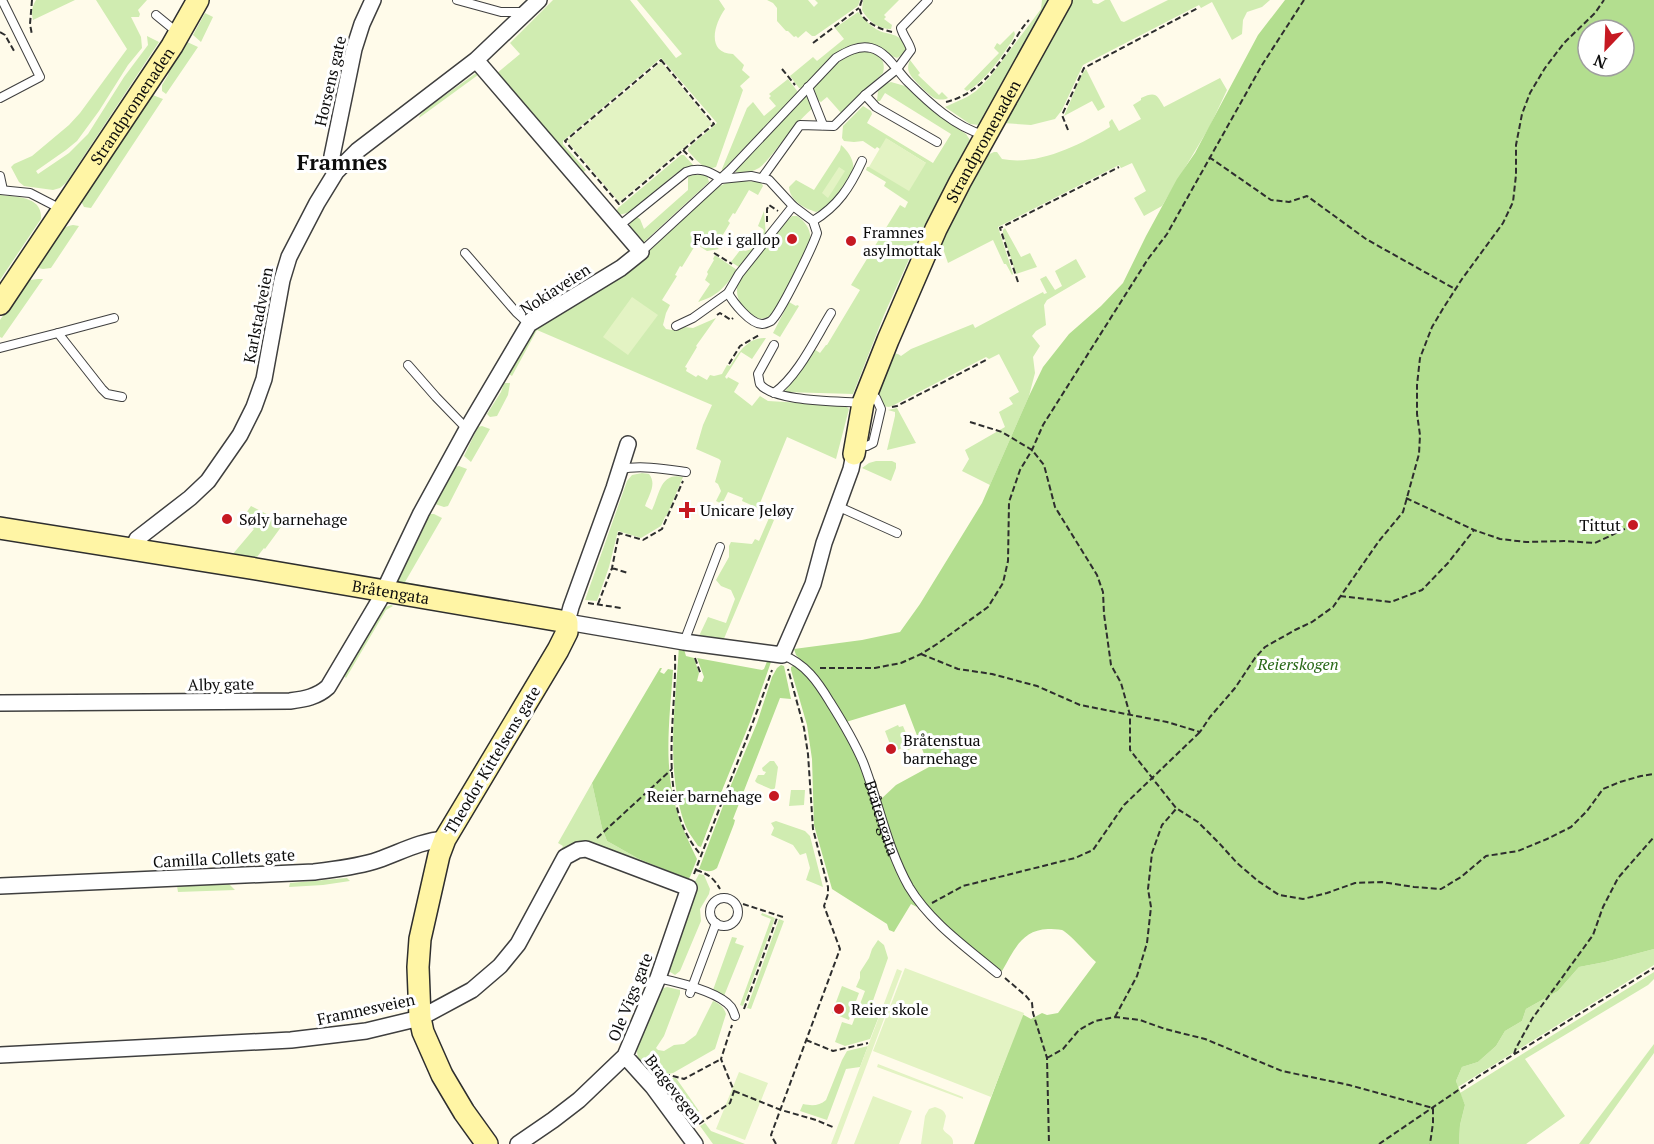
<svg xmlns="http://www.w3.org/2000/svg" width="1654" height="1144" viewBox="0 0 1654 1144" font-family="'PT Serif',serif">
  <rect width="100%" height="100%" fill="#fffbea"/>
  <path fill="#d0ecb1" d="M36,0H75L33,20C31,12 32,7 36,0Z
    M96,0H147L138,10L140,14L139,17H131L141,37L142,48L128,65L99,111L77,141L66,150L36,171L38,174L69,153L88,134L124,77L148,45L147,36L159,42L66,183L60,188L53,190L24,186L19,182L11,167L14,164L32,156L69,125L80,113L127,49Z
    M553,0H630L676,58L682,54L637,0H719L725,9C714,24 706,53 733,54L744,65L742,70L750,77L740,86L743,90L716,167C704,172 696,159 688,151V148L717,123L661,58L563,141V144L586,170L581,174L496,74L520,54L510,43Z
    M767,0H808L814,7L818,3L815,0H860L858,6L815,36H812L806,31L798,38L796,36L794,37L788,31H786L777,21V8L773,3Z
    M863,0H899L884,15L886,17L884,19L892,25L891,29C878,29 868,21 862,10Z
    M1042,0H1049L979,125L970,124L945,107L967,97L976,91L989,78L1041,9Z
    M1071,0H1092L1093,3L1098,4L1105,0H1110L1121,21L1124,22L1168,0H1270L1262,7L1247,12L1243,20L1242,34L1232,40L1212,2L1201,8L1199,5L1083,65L1062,110L1055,119L1031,125L1003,123Z
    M858,12C864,18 869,25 876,29C889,37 899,30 907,49L902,55L897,58C886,55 879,45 867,43C843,39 818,73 802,88H799L790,76L813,57L817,61L844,39L835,28Z
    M205,13L213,17L201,42L193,35Z
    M1014,31L1015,34L1013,39C1003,55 984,83 967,91L964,89L999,53L994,48L997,43L1000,45Z
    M185,41L198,47L166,94L162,91V85L168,75L171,64Z
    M862,51C876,53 887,57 883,73L842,114L827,97L821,102L817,100L813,89C827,73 840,56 862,51Z
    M910,60L920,73L918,75L939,95L942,92L948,98C944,100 939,100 934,98C929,95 913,80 910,74C907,69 908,65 910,60Z
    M1086,69L1105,107L1098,111L1092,101L1064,116L1082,74Z
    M476,73L483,74L486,78L478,75L419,118L420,115L426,109Z
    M1220,78L1227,90L1210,126L1162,206L1144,216L1134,198L1146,191L1132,163L1121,168L1119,165L998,227L1013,274L1012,275L1006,264H1004L993,240L948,263L941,243L983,157L994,152H997L1002,159C1039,166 1079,145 1110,127L1109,122L1112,119L1119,131L1141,119L1133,105L1141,100V98C1156,91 1157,95 1164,107Z
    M788,79L798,92L722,171V169L747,108L753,102L764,116L776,106L769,98L771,96L769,94Z
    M891,82L905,86L935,113L966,134L970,140L910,257L884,315L853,394L785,392V391L796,377L814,349L820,353L826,345H827L860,290L851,285L900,205L905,208L908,202L884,186L886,182L866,170L867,167L926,163L887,139L880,149L877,147L875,149L863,141L854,142L844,141L842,138L843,126L863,106L871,111L872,114L867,123L933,163L951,134L885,93L880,101H877L878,91L885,84Z
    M150,94L163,99L91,208L84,207L81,201Z
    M808,94L813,108C800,119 789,133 778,147C772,154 766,163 759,168C752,172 743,174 736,172V169Z
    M841,145C848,151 855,161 853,170C851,180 834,204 825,209C822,210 819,211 816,212C804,208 790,201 789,187L796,180L814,190L840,150Z
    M681,155H684L694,166V167C689,168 684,169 680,171C662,181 636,219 615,214L618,208Z
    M694,175H707L709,182L644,242L630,232V222L637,217L640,219L644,229L688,190V176Z
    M742,181L759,182L762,184L763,186L758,195L749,190L735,214L733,213L728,221L730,223L718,243L716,242L714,245L719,249L707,251L696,244L682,267L680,266L675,275L677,276L662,300L670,305L666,313L663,325L666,329L672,330L684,327L693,328L716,318L696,346L697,347L685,367L687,368L686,371L696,377L698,375L707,380L710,375L714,376L722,374L727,365L730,366C739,352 748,337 766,338L752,359L741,352L725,377L727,379L728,377L739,383L734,392L752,406L760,396L768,401L838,405L846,406L849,409L836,459L787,437L758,508L742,501L743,498L728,492L722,504L716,501L721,491L718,484L715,482L721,461L719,459L696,449L703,425L712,405L537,330L512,376L509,374L532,330L646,254L716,188L726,183Z
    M0,195C16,197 43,196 41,219L0,280Z
    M764,211L766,236L741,266L739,267L731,262L741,249L745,251L752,249L764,231L763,229L758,226Z
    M792,216H797C806,222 812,231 810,242L775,310L769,317L760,319C743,312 731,296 740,279L782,226Z
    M73,225L79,226L51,268L43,269L38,268L39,263C48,249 56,227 73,225Z
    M1005,228L1021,257L1030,253L1037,267L1016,274L1003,234V230Z
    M715,255L737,270L736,272C724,287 718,296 698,302L710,284L705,280L708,274L707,272L714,260L713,259Z
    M1076,259L1086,277L1047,300L1044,305L1046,325L1036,331L1032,336L1040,346L1033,357L1035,373L1029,396L990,485L962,471L969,459L965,450L1005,427L999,412L1013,404L1009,398L1019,392L999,354L989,359L986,357L894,405L889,407L883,406L876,395L891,353L898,354L901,356L911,349L973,324L975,328L1043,292L1044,294L1047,293L1040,279L1046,276L1055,290L1062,286L1055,271Z
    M38,279H43L2,338L0,337V320L24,284L30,280Z
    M789,302L796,306L797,305L799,306L780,337L773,333Z
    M504,383H510L508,395L497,416L490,417L487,414L501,392Z
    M897,408L916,443L887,450L895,416V412L888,410Z
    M482,426L490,429L471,462L464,456L478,427Z
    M876,461H892L896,463V468L891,481L862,468L869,463Z
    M459,466L467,469L448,506L444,507L435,504L436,500L455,467Z
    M642,473L649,474C657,484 649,495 645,506L652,510C660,494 660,472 683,477L667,515L665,517L661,526L641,538L618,531L609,567L597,601L585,600L627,481L632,475Z
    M251,506L284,523L265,549L264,548L257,557L232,555L254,529L241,520Z
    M428,514H434L442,518L405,582L426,586V588L399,585C391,570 410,554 417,542C422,533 424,523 428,514Z
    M769,518L774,520L723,641L699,636L708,617L726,623L735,599L731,590L721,586L716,580L729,557V546L731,542L752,544L755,539L759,541Z
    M391,605L393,606L386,610L346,678L343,675L382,608Z
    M898,725L899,727L903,726L912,748L904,753L902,748L893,752L885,731Z
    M770,761H774L778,767L775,788L773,790L757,783L755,781L758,775H764L766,772L763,771L762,768Z
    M592,783L602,828L607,841L639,859L688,879L686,881L577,846L534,900L563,846L558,843Z
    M791,790H805L804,805L789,806Z
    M776,821L805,831L810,836L823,887L806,880L810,868L806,853L800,855L793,845L771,835L774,828L771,823Z
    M699,874L704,875L710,889L709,894L700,909L701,921L680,971L675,975L667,970L691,889Z
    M347,878L350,881L323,885L289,887L290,883Z
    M229,884L235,890L178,892L177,886Z
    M762,913L775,918L743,1006L740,1005L771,919L761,915Z
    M779,919L784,921L751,1009L747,1008Z
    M732,937L737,938L735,943L744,946L724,996L713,990Z
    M878,940L884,945L888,958L869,1012L871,1015L879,1016L870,1039L845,1046L835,1042L842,1022L852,1025L865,991L856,987L860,978V972L869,958L872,949Z
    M1654,949V965L1458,1087L1456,1081L1462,1067L1478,1062L1496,1046L1505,1031L1522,1021L1526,1009L1558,991L1579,967L1605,962Z
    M1654,972V979L1648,985L1525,1059L1565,1116L1526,1144H1459L1460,1125L1465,1105L1460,1093Z
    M842,986L859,993L849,1020L832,1013Z
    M667,987L680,990V994L664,1036L656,1048L658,1050L664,1051L674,1045L684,1044L696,1035L713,1001C719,1003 724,1007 726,1014L715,1049L673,1073L653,1077L638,1059L636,1045L657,994L661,989Z
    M1654,1044V1053L1589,1144H1579Z
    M868,1046L860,1067L846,1069L827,1120L800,1111L803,1104C812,1106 819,1106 826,1100L842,1060L847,1051Z
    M670,1078H676L699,1111L692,1116L680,1110L657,1081Z
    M705,1123L711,1131L745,1144H713L700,1126Z"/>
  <path fill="#b3de8f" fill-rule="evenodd" d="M1285,0H1654V949L1605,962L1579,967L1558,991L1526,1009L1522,1021L1505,1031L1496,1046L1478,1062L1462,1067L1456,1081L1465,1105L1460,1125L1459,1144H974L1022,1014L1031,1019L1042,1013L1047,1015L1058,1013L1096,962C1088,955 1069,933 1062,930C1058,929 1052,929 1048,929C1021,930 1014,951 1002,971C970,947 935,923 913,888C897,862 888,831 879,801L896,785L929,767L905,704L846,722L810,669L796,655L794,649L862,640L900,632L920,604L982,503L1029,396L1043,367L1069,334L1101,306L1123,283L1146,236L1177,179L1195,153L1258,35ZM1588,30H1624V66H1588Z
    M679,645L683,646L686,656L694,658L699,673L697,681L702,682L704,677L697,658L762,670L764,669L768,659L771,662L750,722L723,788L701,847L698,846C693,838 687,831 684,822C665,766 676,703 679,645Z
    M781,665L784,666L791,699L780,698L733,819L735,820L734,824L717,868C711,873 706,871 699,869L731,785L757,723L772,677L777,668Z
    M795,665L810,677L849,738L917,907L911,904L894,932L889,930L887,924L832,889L814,825L812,759L807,725L791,670V667Z
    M660,668H662L660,672L664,674L668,669L673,670C670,715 663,764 676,808C681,826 689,842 697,859L690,877L688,879L639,859L607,841L602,828L592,783Z"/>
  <path fill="#e3f3c3" d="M661,62L712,124L619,202L567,141Z
    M886,138L926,163L909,191L869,167Z
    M839,167L845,171L828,198L822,193Z
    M632,297L658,315L628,355L603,337Z
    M905,968L1024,1013L991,1097L873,1051Z
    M897,969L902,971L837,1144H831Z
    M878,1064L963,1097V1099L877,1067Z
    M739,1072L768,1083L745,1140L716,1129Z
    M873,1096L912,1111L899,1144H854Z
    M935,1107C941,1109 944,1110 946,1116L943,1129C946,1135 954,1135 953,1144H921L925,1116L929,1109Z"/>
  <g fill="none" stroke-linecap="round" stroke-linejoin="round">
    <defs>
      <g id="lane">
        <path d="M457,0L501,12H526"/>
        <path d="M156,15L178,33"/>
        <path d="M808,87L823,125"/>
        <path d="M865,95L876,107L937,142"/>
        <path d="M0,98L40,77L2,0"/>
        <path d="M0,176L3,190"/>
        <path d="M762,178L800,125L834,126L865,95L897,69L911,50C909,42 903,36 901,28L928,0"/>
        <path d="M0,190L30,193L61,209"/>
        <path d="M813,221C838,206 850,187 862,161"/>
        <path d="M619,226L686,172C700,167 709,171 721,179L751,176L769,180L793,206L739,274L728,293L693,318L676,326"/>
        <path d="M641,252L730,170L836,58C846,52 858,45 871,48C887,52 897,71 908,82C929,103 955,127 984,135"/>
        <path d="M465,253L516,312L529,324"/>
        <path d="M728,293C733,302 750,324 762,324C764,324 769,322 771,321C780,314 813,246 817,233L813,221L793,206"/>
        <path d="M58,333L114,318"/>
        <path d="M774,345L758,374C759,378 759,381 760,384C773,402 840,401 862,403"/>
        <path d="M0,348L58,333L102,389L107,394L122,397"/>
        <path d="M408,365L436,397L467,429"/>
        <path d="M774,393C798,376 815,339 831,313"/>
        <path d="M858,443L867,446L873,443L881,409L876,398L869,395"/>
        <path d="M620,469C642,465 665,469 686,472"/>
        <path d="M837,506L897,533"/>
        <path d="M684,642L720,547"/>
        <path id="s1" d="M782,655C805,663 818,682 830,702C842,721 854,741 863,762C879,803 887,848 909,887C930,922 966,947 997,973"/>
        <circle cx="724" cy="912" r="14"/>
        <path d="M658,978C677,982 719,992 731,1007C733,1010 734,1013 735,1016"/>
        <path d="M690,993L716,923"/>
      </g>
      <path id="street" d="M336,172L332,163V156L354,49L362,24L373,0
        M628,444L614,488L571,607L567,622L684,642L782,655L813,584L824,543L851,469L854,454
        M132,550L137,539L190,498L208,481L240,435L254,407L264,379L282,280L289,257L317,203L336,172L357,151L476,60L539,0
        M0,703L290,701C305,699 317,697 328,687L379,601L421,513L467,429L529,324L621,268L641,252L476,60
        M0,886L314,872C336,869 358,867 378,860C401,852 420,841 445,839
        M0,1055L291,1040L366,1031L420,1018L472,990L500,966L518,944L565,857L578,850L586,849L689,888L658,978L625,1056L579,1100L553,1120L518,1144
        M625,1056L653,1087L695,1144"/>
      <g id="secondary">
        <path id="s2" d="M0,304L172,46L198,0"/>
        <path id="s3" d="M854,454L863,403L888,340L936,229L960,182L1061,0"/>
        <path id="s4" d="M0,528L256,569L567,622V632L558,650L445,839L439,855L420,939L418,967L420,1018L423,1032L442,1075L464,1112L487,1144"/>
      </g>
    </defs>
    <use href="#lane" stroke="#3f3f3f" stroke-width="10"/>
    <use href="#street" stroke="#3f3f3f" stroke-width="18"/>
    <use href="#secondary" stroke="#2e2e2e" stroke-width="24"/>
    <path stroke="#2e2e2e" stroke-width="2" stroke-dasharray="6 3" stroke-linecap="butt" d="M32,0L30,24L32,35
      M862,0C861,2 859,8 860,10C862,22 882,30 892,32
      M0,32L5,35L14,51
      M813,43L859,8
      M661,60L714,124L619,204L565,141Z
      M782,69L795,85
      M946,102C978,94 995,70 1013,43C1018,35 1022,27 1029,20
      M1068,130L1062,115L1084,68L1198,8
      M683,150L693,160
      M1209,157L1271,200L1289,202L1307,196L1366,239L1455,289
      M767,222V209L769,205L778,211
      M714,253L732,264
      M1018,282L1000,228L1119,167
      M717,315L720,313L731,320L733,318
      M729,364L740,346L759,335
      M892,407L897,406L986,360
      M970,422L1002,432L1032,450L1044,465L1055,507L1097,575L1103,592L1104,614L1111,665L1121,683L1130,715V750L1176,808L1198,822L1219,843L1237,863L1258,881L1279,895L1303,899L1327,893L1355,883L1382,882L1414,887L1441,889L1461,877L1486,856L1518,851L1547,839L1571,827L1587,811L1603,789L1620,782L1641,776L1654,774
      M1406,498L1474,530L1500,539L1526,542L1564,541L1595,543L1633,525
      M612,568L628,573
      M1340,596L1391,602L1422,590L1448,563L1474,530
      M588,603L621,608
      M598,604L612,568L619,533L643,540L662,529L683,481
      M921,654L958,669L992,674L1037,686L1080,705L1167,722L1200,732L1210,717L1235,688L1255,658L1265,647L1295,630L1312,622L1333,607L1379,541L1403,512L1419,454L1420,435L1417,414V385L1420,358L1432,327L1444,307L1462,279L1503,223L1513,202L1516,175V145L1522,114L1530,93L1545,68L1564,43L1595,13L1604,0
      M675,655C677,717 655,804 701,855
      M695,658L701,675
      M820,668H875L901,663L921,654L937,644L988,607L1003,583L1008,561L1009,502L1020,470L1032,450L1043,425L1148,259L1167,234L1262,65L1304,0
      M597,838L672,769
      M696,870C708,874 713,877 720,889
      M694,874C720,806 748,738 772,670
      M932,903L963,886L1075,858L1093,850L1124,805L1200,732
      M743,904L783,917
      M1005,978L1026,996L1032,1003L1033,1013L1047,1058L1049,1144
      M744,1009L778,915
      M1115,1017L1137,976L1147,943L1151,907L1148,889L1152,853L1162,825L1176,809
      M806,1040L833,1051L868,1043
      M1514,1054L1516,1048L1532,1019L1593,935L1603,907L1618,878L1654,837
      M1047,1058L1063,1049L1079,1030L1095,1021L1115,1017L1140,1020L1165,1029L1205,1039L1282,1071L1349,1085L1433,1108V1123L1430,1144
      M664,1076L669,1075L684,1079L721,1059
      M734,1091L781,1110L816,1120L835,1128
      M699,1124L730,1103L734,1091L721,1059L732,1025
      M776,1144L771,1135L840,949L824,906L828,894V887L813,829L808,754L804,728L788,669
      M1379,1144L1479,1076L1654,968"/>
    <use href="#lane" stroke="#fff" stroke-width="8"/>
    <use href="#street" stroke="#fff" stroke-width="15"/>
    <use href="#secondary" stroke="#fff5a5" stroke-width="21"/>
  </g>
  <g fill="#c61922" stroke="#fff" stroke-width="2">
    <circle cx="792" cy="239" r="6"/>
    <circle cx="851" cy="241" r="6"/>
    <path d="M684 501h6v6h6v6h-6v6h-6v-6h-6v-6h6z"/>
    <circle cx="227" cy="519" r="6"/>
    <circle cx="1633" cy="525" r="6"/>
    <circle cx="891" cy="749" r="6"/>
    <circle cx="774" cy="796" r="6"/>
    <circle cx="839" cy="1009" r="6"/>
  </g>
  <g text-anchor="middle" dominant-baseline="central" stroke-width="6" stroke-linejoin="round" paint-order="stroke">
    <g font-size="16" fill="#0c0c0c" stroke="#fff">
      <text transform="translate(330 81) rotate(-77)">Horsens gate</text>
      <text stroke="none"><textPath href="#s2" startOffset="238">Strandpromenaden</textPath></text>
      <text stroke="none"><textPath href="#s3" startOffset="340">Strandpromenaden</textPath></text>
      <text transform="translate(555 289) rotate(-33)">Nokiaveien</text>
      <text transform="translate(258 315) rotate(-79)">Karlstadveien</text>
      <text stroke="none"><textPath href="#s4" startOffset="396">Bråtengata</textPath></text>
      <text transform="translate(221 684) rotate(-1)">Alby gate</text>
      <text transform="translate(492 760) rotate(-59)">Theodor Kittelsens gate</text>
      <text stroke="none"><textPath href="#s1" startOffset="196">Bråtengata</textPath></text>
      <text transform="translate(224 858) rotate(-3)">Camilla Collets gate</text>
      <text transform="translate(630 997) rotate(-68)">Ole Vigs gate</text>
      <text transform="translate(366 1009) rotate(-12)">Framnesveien</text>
      <text transform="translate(674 1089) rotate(52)">Bragevegen</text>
    </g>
    <g font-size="16" fill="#0c0c0c" stroke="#fff" text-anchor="start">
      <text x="863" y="232">Framnes<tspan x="863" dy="18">asylmottak</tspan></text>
      <text x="780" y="239" text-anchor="end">Fole i gallop</text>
      <text x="700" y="510">Unicare Jeløy</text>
      <text x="239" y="519">Søly barnehage</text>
      <text x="1621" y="525" text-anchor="end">Tittut</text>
      <text x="903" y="740">Bråtenstua<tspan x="903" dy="18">barnehage</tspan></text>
      <text x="762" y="796" text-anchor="end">Reier barnehage</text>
      <text x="851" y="1009">Reier skole</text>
    </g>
    <g font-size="16" font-style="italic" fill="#286817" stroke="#fff">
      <text x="1298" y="664">Reierskogen</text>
    </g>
    <g font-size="22" font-weight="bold" fill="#0c0c0c" stroke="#fff">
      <text x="342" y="161">Framnes</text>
    </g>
  </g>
  <g transform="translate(1606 48) rotate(203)"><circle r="28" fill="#ffffff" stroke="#9e9e9e" stroke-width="1.5"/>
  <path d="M0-4.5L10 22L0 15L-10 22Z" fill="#c61922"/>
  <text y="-9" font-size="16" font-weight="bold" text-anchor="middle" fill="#0c0c0c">N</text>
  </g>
</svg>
